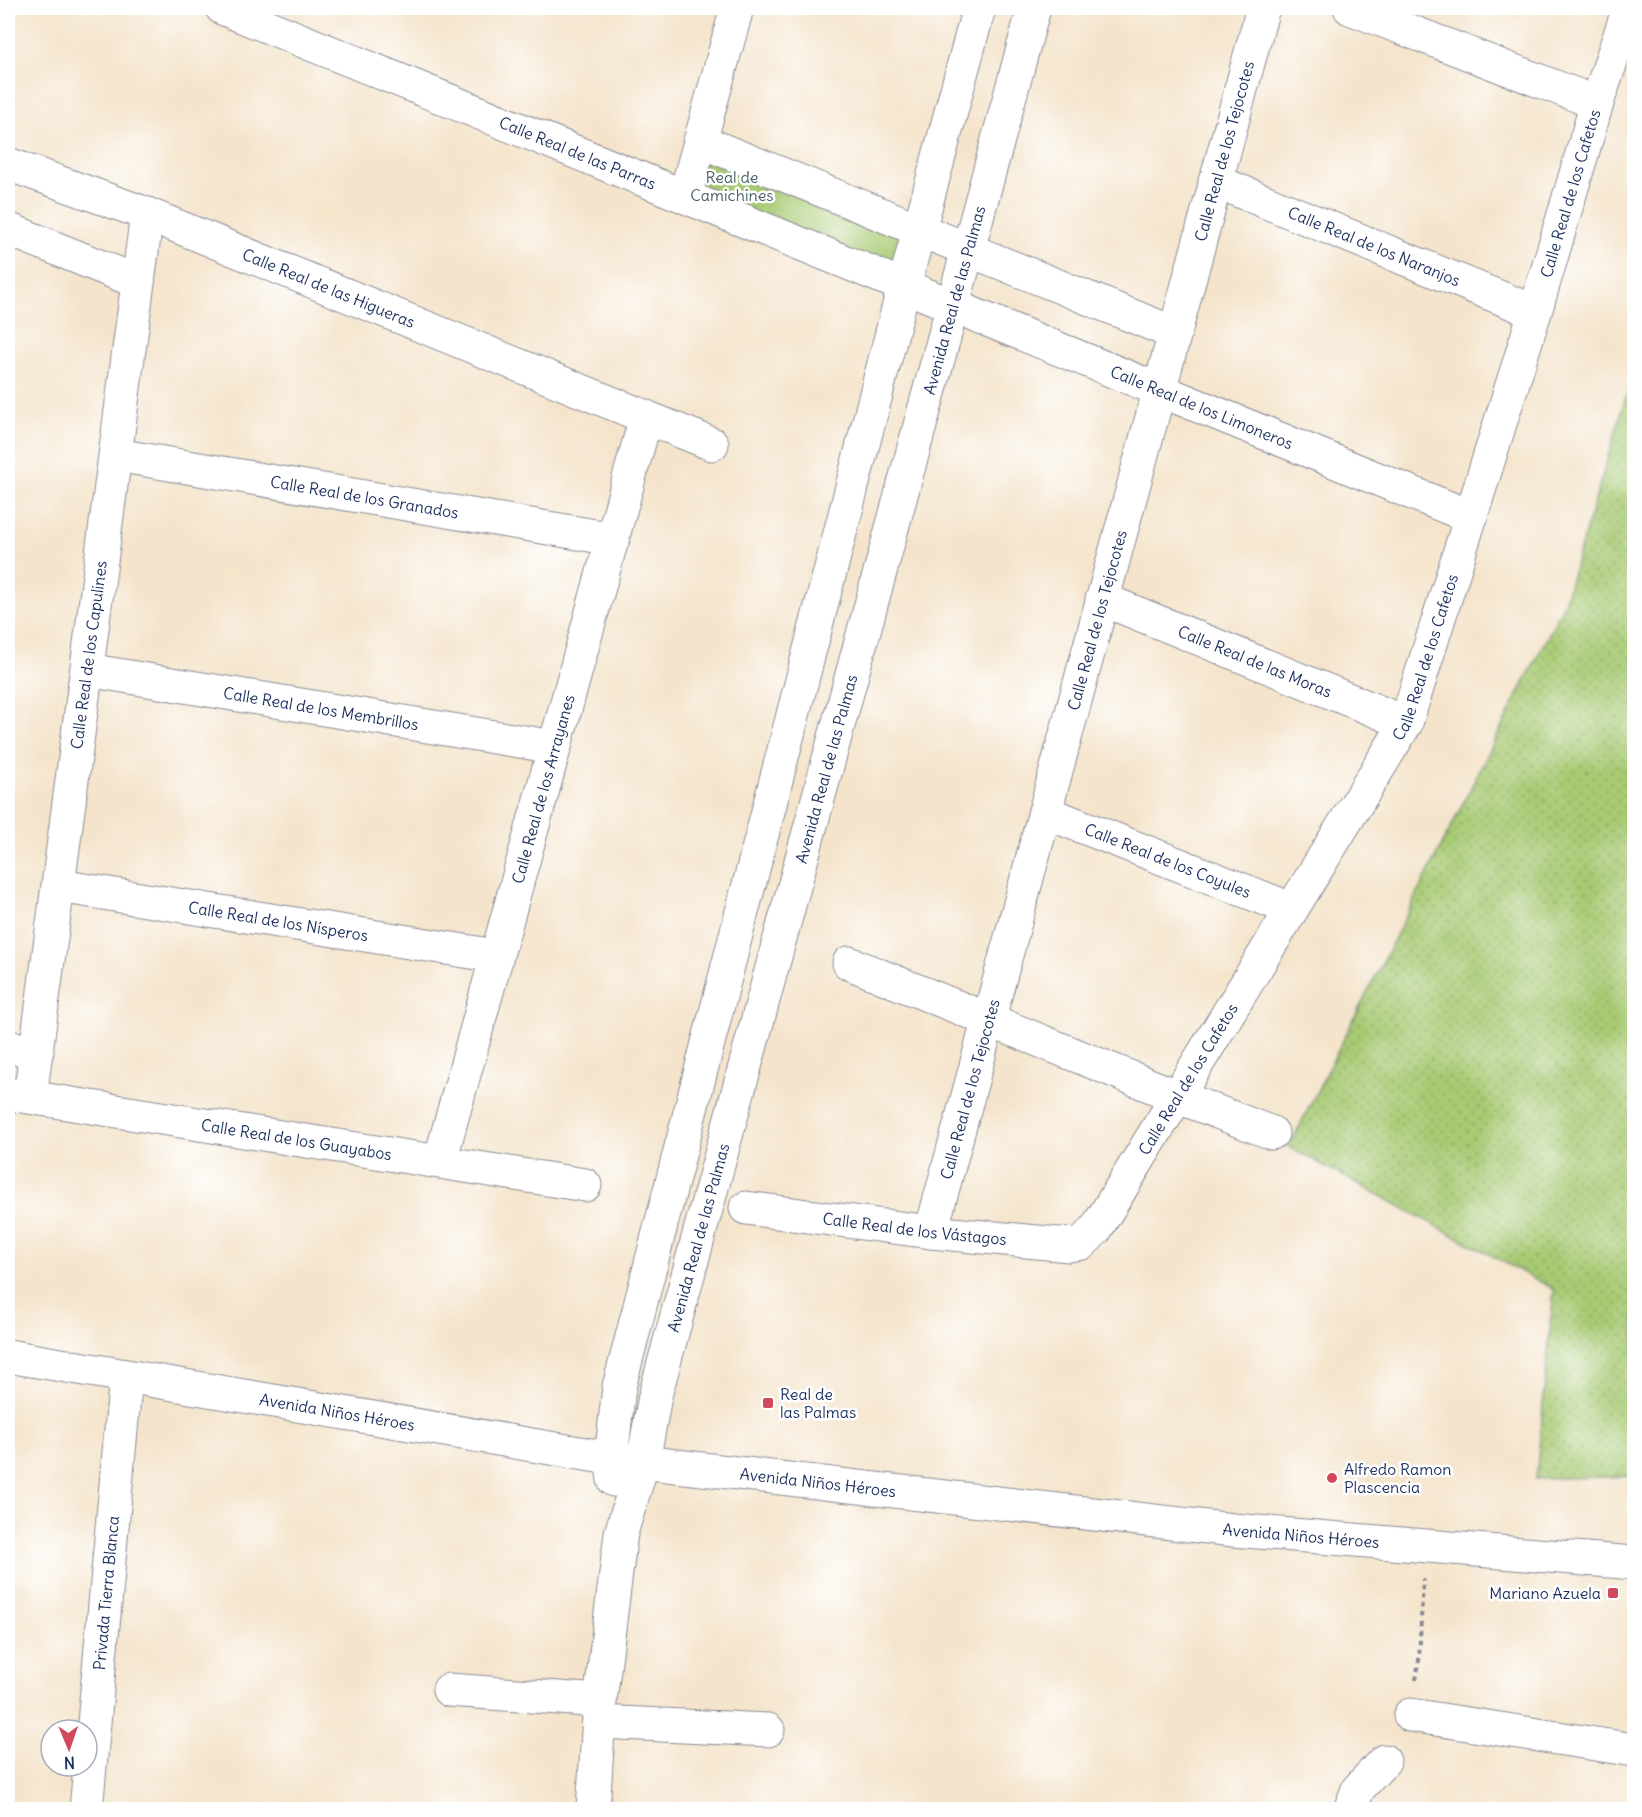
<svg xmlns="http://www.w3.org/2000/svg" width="1642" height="1817" viewBox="0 0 1642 1817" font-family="Delius,sans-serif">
  <defs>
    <pattern id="grass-dots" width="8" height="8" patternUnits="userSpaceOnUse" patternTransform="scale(1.5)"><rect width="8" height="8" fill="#a8ca73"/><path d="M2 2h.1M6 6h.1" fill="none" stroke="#88a462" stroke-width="1.8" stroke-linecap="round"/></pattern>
  </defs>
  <rect width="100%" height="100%" fill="#fff"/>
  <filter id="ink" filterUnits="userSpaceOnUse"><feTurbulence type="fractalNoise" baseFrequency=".0167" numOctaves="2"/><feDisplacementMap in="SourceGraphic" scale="12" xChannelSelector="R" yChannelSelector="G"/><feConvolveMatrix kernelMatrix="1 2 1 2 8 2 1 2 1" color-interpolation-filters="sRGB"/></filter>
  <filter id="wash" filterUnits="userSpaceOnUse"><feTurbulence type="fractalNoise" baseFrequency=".008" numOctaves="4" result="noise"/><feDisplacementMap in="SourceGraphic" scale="24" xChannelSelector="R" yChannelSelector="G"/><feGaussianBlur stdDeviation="1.35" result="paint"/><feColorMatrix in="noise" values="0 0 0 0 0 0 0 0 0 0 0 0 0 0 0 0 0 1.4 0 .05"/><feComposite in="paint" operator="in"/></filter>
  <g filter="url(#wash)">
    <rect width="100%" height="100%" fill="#f4e4cb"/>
    <path fill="url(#grass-dots)" stroke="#627c68" stroke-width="1.5" d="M1634,371V1476L1536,1479L1554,1289L1289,1147L1563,606Z"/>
    <path fill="#a8ca73" stroke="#627c68" stroke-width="1.5" d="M709,153L908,235L896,274L693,193Z"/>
  </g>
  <g filter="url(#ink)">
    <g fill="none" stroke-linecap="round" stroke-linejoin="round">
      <defs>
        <g id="minor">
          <path id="s1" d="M222,8L1471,517"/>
          <path d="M1350,8L1597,103"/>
          <path d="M700,141L1174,333"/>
          <path id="s2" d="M8,164L147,214L712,444"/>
          <path id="s3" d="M1215,181L1535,312"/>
          <path d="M685,196L737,8"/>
          <path d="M8,229L138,282"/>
          <path id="s4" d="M116,455L613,539"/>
          <path id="s5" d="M1102,599L1406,723"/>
          <path id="s6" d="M87,670L555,747"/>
          <path id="s7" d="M1045,812L1291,909"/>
          <path id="s8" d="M59,886L496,956"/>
          <path d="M849,963L1176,1096L1272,1133"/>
          <path d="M8,1047L37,1051"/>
          <path id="s9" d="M9,1094L585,1185"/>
          <path id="s10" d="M30,1097L147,214"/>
          <path id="s11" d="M440,1161L646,417"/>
          <path id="s12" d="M746,1208L931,1232L1069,1245L1082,1243L1096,1229L1406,723L1535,312L1597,103L1629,8"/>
          <path id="s13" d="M931,1232L1263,8"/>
          <path id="s14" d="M8,1356L615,1459L1233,1530L1634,1563"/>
          <path d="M614,1480L611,1458L619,1387L904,286L979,8"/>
          <path d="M449,1690L600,1701"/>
          <path d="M1410,1715L1634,1750"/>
          <path d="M599,1722L768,1730"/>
          <path id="s15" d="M86,1810L126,1376"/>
          <path id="s16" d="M593,1810L600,1701L621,1533L643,1462L655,1396L1034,8"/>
          <path d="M1350,1810L1358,1789L1384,1761"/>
        </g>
      </defs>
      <use href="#minor" stroke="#888a94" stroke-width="35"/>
      <path stroke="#888a94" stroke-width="4" stroke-dasharray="4.5 4.5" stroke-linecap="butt" d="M1416,1680L1419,1660L1423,1579"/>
      <use href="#minor" stroke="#fff" stroke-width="33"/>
    </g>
  </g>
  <g fill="#d1495b" stroke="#fff" stroke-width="2">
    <rect x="762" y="1397" width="12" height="12" rx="3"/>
    <circle cx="1332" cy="1478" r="6"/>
    <rect x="1607" y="1587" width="12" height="12" rx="3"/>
  </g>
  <g text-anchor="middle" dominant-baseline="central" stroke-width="5" stroke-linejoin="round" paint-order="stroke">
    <g font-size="16" fill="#1b2f5e" stroke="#fff">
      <text stroke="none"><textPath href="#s13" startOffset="1120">Calle Real de los Tejocotes</textPath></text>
      <text stroke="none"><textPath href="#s1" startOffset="384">Calle Real de las Parras</textPath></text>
      <text stroke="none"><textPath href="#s12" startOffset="1506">Calle Real de los Cafetos</textPath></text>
      <text stroke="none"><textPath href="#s3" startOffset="172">Calle Real de los Naranjos</textPath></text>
      <text stroke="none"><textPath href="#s2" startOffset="344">Calle Real de las Higueras</textPath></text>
      <text stroke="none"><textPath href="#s16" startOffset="1556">Avenida Real de las Palmas</textPath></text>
      <text stroke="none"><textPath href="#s1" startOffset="1058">Calle Real de los Limoneros</textPath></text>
      <text stroke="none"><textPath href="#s4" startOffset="252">Calle Real de los Granados</textPath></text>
      <text stroke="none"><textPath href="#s13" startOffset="634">Calle Real de los Tejocotes</textPath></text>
      <text stroke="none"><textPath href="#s10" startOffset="446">Calle Real de los Capulines</textPath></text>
      <text stroke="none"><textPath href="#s12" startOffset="1020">Calle Real de los Cafetos</textPath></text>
      <text stroke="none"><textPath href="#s5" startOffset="165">Calle Real de las Moras</textPath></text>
      <text stroke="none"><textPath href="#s6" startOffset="237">Calle Real de los Membrillos</textPath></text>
      <text stroke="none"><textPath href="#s16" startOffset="1070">Avenida Real de las Palmas</textPath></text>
      <text stroke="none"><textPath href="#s11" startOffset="386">Calle Real de los Arrayanes</textPath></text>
      <text stroke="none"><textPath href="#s7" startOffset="132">Calle Real de los Coyules</textPath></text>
      <text stroke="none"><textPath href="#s8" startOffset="222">Calle Real de los Nísperos</textPath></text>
      <text stroke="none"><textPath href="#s12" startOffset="534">Calle Real de los Cafetos</textPath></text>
      <text stroke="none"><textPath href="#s13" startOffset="148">Calle Real de los Tejocotes</textPath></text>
      <text stroke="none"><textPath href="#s9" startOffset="291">Calle Real de los Guayabos</textPath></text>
      <text stroke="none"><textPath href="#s12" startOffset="170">Calle Real de los Vástagos</textPath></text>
      <text stroke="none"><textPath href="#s16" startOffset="584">Avenida Real de las Palmas</textPath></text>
      <text stroke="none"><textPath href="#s14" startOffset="334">Avenida Niños Héroes</textPath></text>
      <text stroke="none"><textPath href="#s14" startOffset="820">Avenida Niños Héroes</textPath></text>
      <text stroke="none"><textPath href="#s14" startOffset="1306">Avenida Niños Héroes</textPath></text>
      <text stroke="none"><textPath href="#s15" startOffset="218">Privada Tierra Blanca</textPath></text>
    </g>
    <g font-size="16" fill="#455e64" stroke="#fff">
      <text x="732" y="177">Real de<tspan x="732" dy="18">Camichines</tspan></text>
    </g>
    <g font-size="16" fill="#1b2f5e" stroke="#fff" text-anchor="start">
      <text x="780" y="1394">Real de<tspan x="780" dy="18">las Palmas</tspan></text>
      <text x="1344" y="1469">Alfredo Ramon<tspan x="1344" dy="18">Plascencia</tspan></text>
      <text x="1601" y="1593" text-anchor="end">Mariano Azuela</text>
    </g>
  </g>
  <rect width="1642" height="1817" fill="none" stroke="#fff" stroke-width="30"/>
  <g transform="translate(69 1748) rotate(178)"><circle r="28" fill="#ffffff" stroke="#a4acbf" stroke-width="1.5"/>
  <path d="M0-4.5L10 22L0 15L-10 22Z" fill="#d1495b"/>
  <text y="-9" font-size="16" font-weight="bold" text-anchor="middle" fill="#1b2f5e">N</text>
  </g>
</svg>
